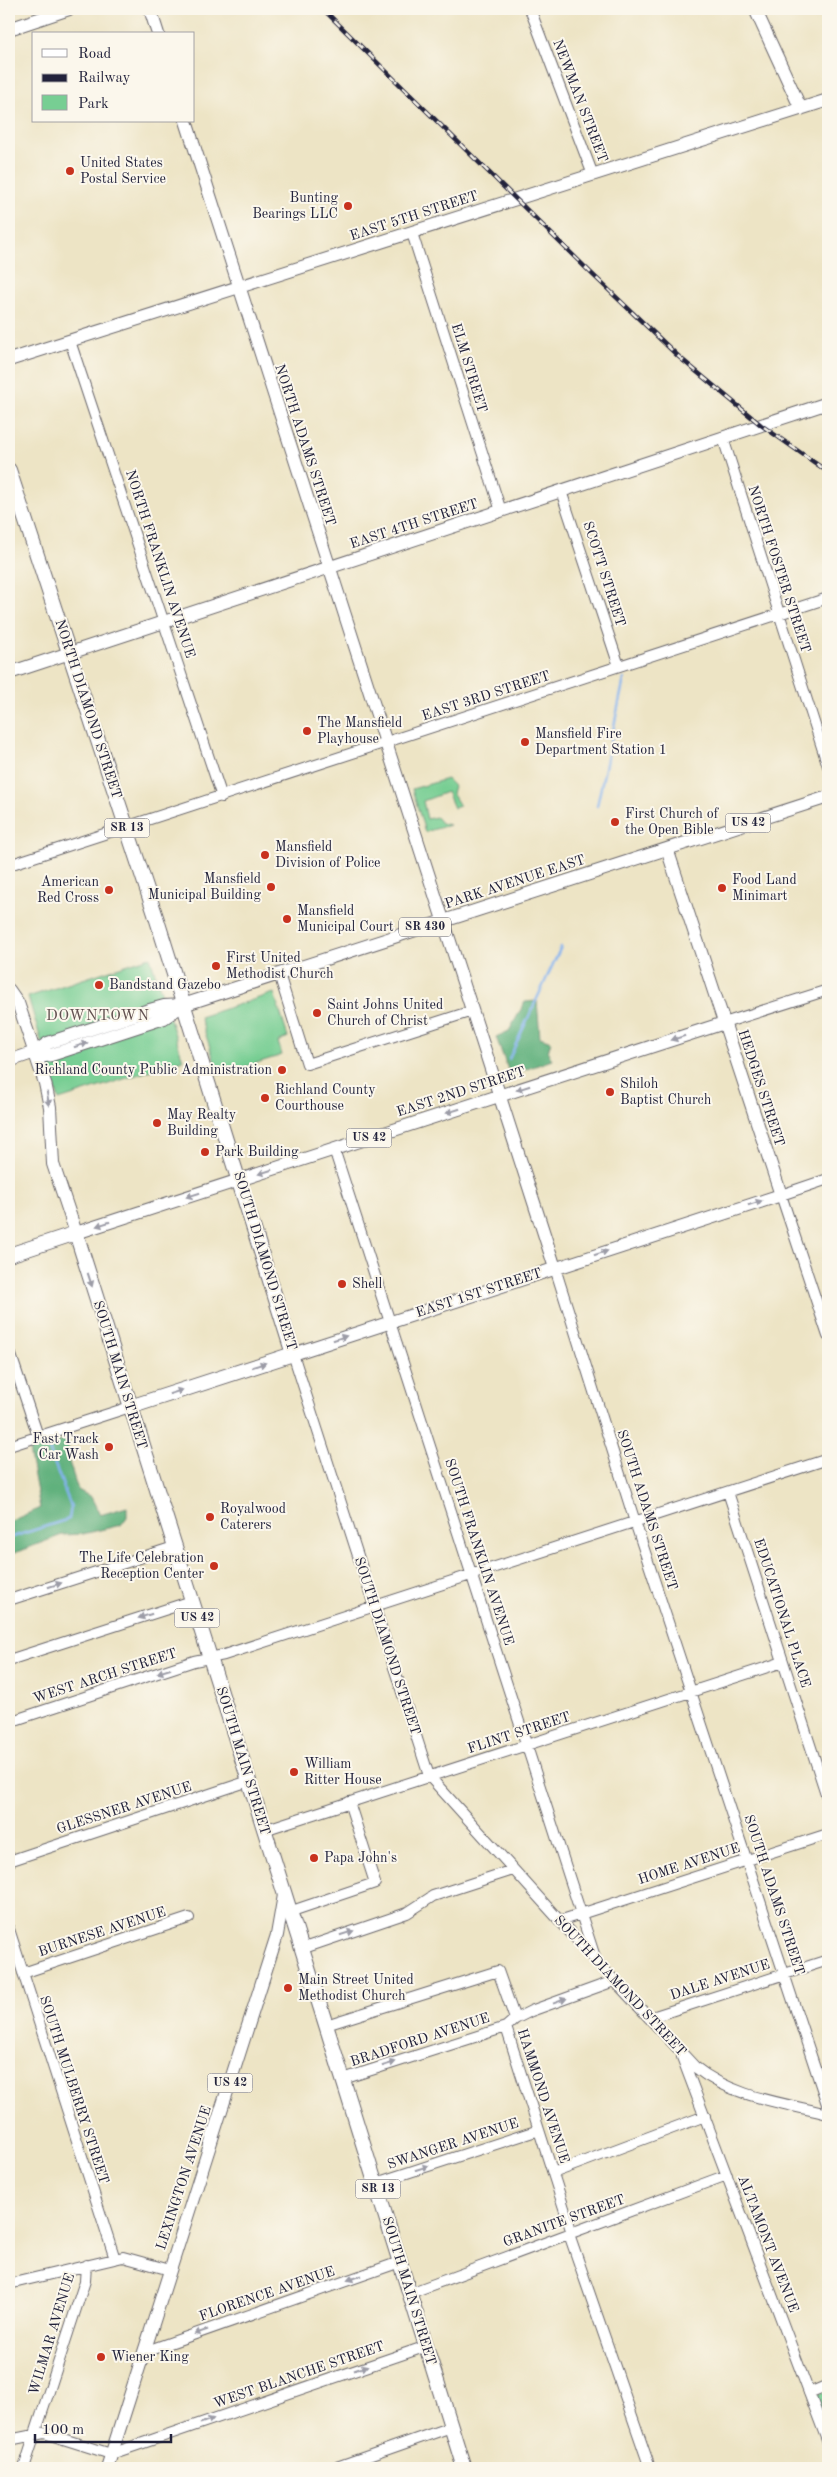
<svg xmlns="http://www.w3.org/2000/svg" width="837" height="2477" viewBox="0 0 837 2477" font-family="'Old Standard TT',serif">
  <rect width="100%" height="100%" fill="#fbf7ec"/>
  <filter id="ink" filterUnits="userSpaceOnUse"><feTurbulence type="fractalNoise" baseFrequency=".02" numOctaves="2"/><feDisplacementMap in="SourceGraphic" scale="10" xChannelSelector="R" yChannelSelector="G"/><feConvolveMatrix kernelMatrix="1 2 1 2 8 2 1 2 1" color-interpolation-filters="sRGB"/></filter>
  <filter id="wash" filterUnits="userSpaceOnUse"><feTurbulence type="fractalNoise" baseFrequency=".0096" numOctaves="4" result="noise"/><feDisplacementMap in="SourceGraphic" scale="20" xChannelSelector="R" yChannelSelector="G"/><feGaussianBlur stdDeviation="1.12" result="paint"/><feColorMatrix in="noise" values="0 0 0 0 0 0 0 0 0 0 0 0 0 0 0 0 0 1.4 0 .05"/><feComposite in="paint" operator="in"/></filter>
  <g filter="url(#wash)">
    <rect width="100%" height="100%" fill="#ede4c5"/>
    <path fill="#77ce93" stroke="#4c7867" d="M447,779L454,786L452,793L460,806L454,808L447,792L423,801L427,819L436,817L441,823L449,825L425,832L412,789Z
      M150,957L183,1060L59,1100L28,997Z
      M274,993L288,1037L278,1042L282,1055L219,1075L200,1017Z
      M828,2390V2432L813,2396Z"/>
    <path fill="#61b17d" stroke="#426a5c" d="M537,1001L540,1037L551,1041L548,1052L552,1060L510,1075L496,1037L509,1031L525,1002Z
      M68,1439L69,1462L78,1490L91,1497L100,1515L127,1507V1517L121,1525L83,1534L62,1535L9,1555V1522L40,1508L29,1450Z"/>
    <g fill="none" stroke-linecap="round" stroke-linejoin="round">
      <path stroke="#83b3ee" stroke-width="2.5" d="M597,806L624,679
        M509,1059L561,947
        M9,1538L69,1519L71,1507L49,1449"/>
    </g>
  </g>
  <g filter="url(#ink)">
    <g fill="none" stroke-linecap="round" stroke-linejoin="round">
      <defs>
        <path id="minor" d="M530,9L593,175
          M412,233L501,511
          M70,341L222,797
          M723,438L828,766
          M561,491L619,666
          M9,865L828,598
          M279,974L307,1064L472,1011
          M724,1023L828,990
          M334,1149L595,1957
          M828,1179L781,1195L828,1336
          M555,1268L635,1522L828,2107
          M9,1349L38,1436
          M293,1354L429,1776L597,1962L695,2067C732,2097 783,2103 828,2114
          M9,1446L130,1407
          M728,1492L828,1800
          M9,1600L174,1547
          M9,1660L192,1601
          M9,1722L194,1661L224,1655L828,1459
          M264,1830L783,1662
          M9,1861L249,1781
          M289,1912L375,1883L349,1802
          M559,1921L828,1834
          M9,1929L115,2259
          M301,1949L407,1913L433,1896L513,1870
          M23,1973L189,1918
          M649,2018L828,1960
          M515,2019L531,2011L614,1981
          M326,2025L498,1971L515,2019L506,2027L343,2079
          M506,2027L572,2233
          M682,2057L828,2443
          M553,2173L705,2116
          M376,2183L539,2130
          M569,2234L650,2468
          M9,2284L123,2257L170,2270
          M410,2293L727,2175
          M144,2352L400,2262
          M809,2393L828,2385
          M9,2440L44,2433L111,2454L427,2346
          M24,2468L85,2281L86,2265
          M334,2468L451,2427"/>
        <path id="major" d="M150,9L158,34
          M755,9L801,109
          M9,29L69,9
          M186,121L555,1268
          M9,360L828,100
          M9,673L828,403
          M9,990L18,1003L45,1083L50,1107L53,1164L76,1233L724,1023
          M35,1052L45,1056L51,1055L164,1018L183,1005
          M9,1061L35,1052L48,1043L146,1011L164,1006L183,1005L828,797
          M293,1354L781,1195L667,849
          M107,2468L277,1935L284,1895"/>
        <path id="highway" d="M9,470L157,920L293,1354L130,1407
          M9,1255L76,1233L326,2025L464,2468"/>
      </defs>
      <use href="#minor" stroke="#69666b" stroke-width="12"/>
      <use href="#major" stroke="#69666b" stroke-width="14"/>
      <use href="#highway" stroke="#69666b" stroke-width="16"/>
      <use href="#minor" stroke="#fff" stroke-width="10"/>
      <use href="#major" stroke="#fff" stroke-width="12"/>
      <use href="#highway" stroke="#fff" stroke-width="14"/>
      <defs>
        <path id="rail" d="M323,9L592,274L679,357L761,425L828,472"/>
      </defs>
      <use href="#rail" stroke="#22223b" stroke-width="4.5"/>
      <use href="#rail" stroke="#fbf7ec" stroke-width="2.5" stroke-dasharray="8" stroke-linecap="butt"/>
    </g>
    <defs><path id="oneway-solid" d="M-6-.8H1V-3.2L6.5 0L1 3.2V.8H-6Z" transform="scale(1.25)"/></defs>
    <g fill="#9c9ca7">
      <use href="#oneway-solid" transform="translate(678 1038) rotate(162)"/>
      <use href="#oneway-solid" transform="translate(81 1045) rotate(-18)"/>
      <use href="#oneway-solid" transform="translate(523 1088) rotate(162)"/>
      <use href="#oneway-solid" transform="translate(48 1099) rotate(81)"/>
      <use href="#oneway-solid" transform="translate(453 1111) rotate(162)"/>
      <use href="#oneway-solid" transform="translate(265 1172) rotate(162)"/>
      <use href="#oneway-solid" transform="translate(193 1195) rotate(162)"/>
      <use href="#oneway-solid" transform="translate(755 1203) rotate(-18)"/>
      <use href="#oneway-solid" transform="translate(103 1224) rotate(162)"/>
      <use href="#oneway-solid" transform="translate(601 1253) rotate(-18)"/>
      <use href="#oneway-solid" transform="translate(90 1280) rotate(72)"/>
      <use href="#oneway-solid" transform="translate(340 1338) rotate(-18)"/>
      <use href="#oneway-solid" transform="translate(259 1365) rotate(-18)"/>
      <use href="#oneway-solid" transform="translate(176 1392) rotate(-18)"/>
      <use href="#oneway-solid" transform="translate(55 1585) rotate(-18)"/>
      <use href="#oneway-solid" transform="translate(145 1616) rotate(162)"/>
      <use href="#oneway-solid" transform="translate(164 1671) rotate(162)"/>
      <use href="#oneway-solid" transform="translate(347 1933) rotate(-18)"/>
      <use href="#oneway-solid" transform="translate(560 2001) rotate(-20)"/>
      <use href="#oneway-solid" transform="translate(389 2064) rotate(-18)"/>
      <use href="#oneway-solid" transform="translate(422 2168) rotate(-18)"/>
      <use href="#oneway-solid" transform="translate(354 2278) rotate(161)"/>
      <use href="#oneway-solid" transform="translate(201 2332) rotate(161)"/>
      <use href="#oneway-solid" transform="translate(361 2368) rotate(-19)"/>
      <use href="#oneway-solid" transform="translate(207 2421) rotate(-19)"/>
    </g>
  </g>
  <g fill="#c8321e" stroke="#fbf7ec" stroke-width="2">
    <circle cx="70" cy="171" r="5"/>
    <circle cx="348" cy="206" r="5"/>
    <circle cx="307" cy="731" r="5"/>
    <circle cx="525" cy="742" r="5"/>
    <circle cx="615" cy="822" r="5"/>
    <circle cx="265" cy="855" r="5"/>
    <circle cx="271" cy="887" r="5"/>
    <circle cx="722" cy="888" r="5"/>
    <circle cx="109" cy="890" r="5"/>
    <circle cx="287" cy="919" r="5"/>
    <circle cx="216" cy="966" r="5"/>
    <circle cx="99" cy="985" r="5"/>
    <circle cx="317" cy="1013" r="5"/>
    <circle cx="282" cy="1070" r="5"/>
    <circle cx="610" cy="1092" r="5"/>
    <circle cx="265" cy="1098" r="5"/>
    <circle cx="157" cy="1123" r="5"/>
    <circle cx="205" cy="1152" r="5"/>
    <circle cx="342" cy="1284" r="5"/>
    <circle cx="109" cy="1447" r="5"/>
    <circle cx="210" cy="1517" r="5"/>
    <circle cx="214" cy="1566" r="5"/>
    <circle cx="294" cy="1772" r="5"/>
    <circle cx="314" cy="1858" r="5"/>
    <circle cx="288" cy="1988" r="5"/>
    <circle cx="101" cy="2357" r="5"/>
  </g>
  <g text-anchor="middle" dominant-baseline="central" stroke-width="4" stroke-linejoin="round" paint-order="stroke">
    <g fill="#fbf7ec" stroke="#636270" stroke-width="1">
      <rect x="725.5" y="813.5" width="45" height="19" rx="4"/>
      <rect x="104.5" y="818.5" width="45" height="19" rx="4"/>
      <rect x="399" y="917.5" width="52" height="19" rx="4"/>
      <rect x="346.5" y="1128.5" width="45" height="19" rx="4"/>
      <rect x="174.5" y="1608.5" width="45" height="19" rx="4"/>
      <rect x="207.5" y="2073.5" width="45" height="19" rx="4"/>
      <rect x="355.5" y="2179.5" width="45" height="19" rx="4"/>
    </g>
    <g font-size="12" font-weight="bold" fill="#22223b">
      <text x="748" y="823">US 42</text>
      <text x="127" y="828">SR 13</text>
      <text x="425" y="927">SR 430</text>
      <text x="369" y="1138">US 42</text>
      <text x="197" y="1618">US 42</text>
      <text x="230" y="2083">US 42</text>
      <text x="378" y="2189">SR 13</text>
    </g>
    <g font-size="14" fill="#22223b" stroke="#fbf7ec">
      <text transform="translate(580 101) rotate(69)">NEWMAN STREET</text>
      <text transform="translate(414 216) rotate(-18)">EAST 5TH STREET</text>
      <text transform="translate(469 368) rotate(73)">ELM STREET</text>
      <text transform="translate(305 445) rotate(72)">NORTH ADAMS STREET</text>
      <text transform="translate(414 524) rotate(-18)">EAST 4TH STREET</text>
      <text transform="translate(160 564) rotate(72)">NORTH FRANKLIN AVENUE</text>
      <text transform="translate(779 569) rotate(72)">NORTH FOSTER STREET</text>
      <text transform="translate(604 574) rotate(72)">SCOTT STREET</text>
      <text transform="translate(486 696) rotate(-18)">EAST 3RD STREET</text>
      <text transform="translate(88 709) rotate(72)">NORTH DIAMOND STREET</text>
      <text transform="translate(515 882) rotate(-18)">PARK AVENUE EAST</text>
      <text transform="translate(761 1088) rotate(72)">HEDGES STREET</text>
      <text transform="translate(461 1092) rotate(-18)">EAST 2ND STREET</text>
      <text transform="translate(265 1261) rotate(73)">SOUTH DIAMOND STREET</text>
      <text transform="translate(479 1293) rotate(-18)">EAST 1ST STREET</text>
      <text transform="translate(120 1375) rotate(73)">SOUTH MAIN STREET</text>
      <text transform="translate(647 1510) rotate(72)">SOUTH ADAMS STREET</text>
      <text transform="translate(479 1552) rotate(72)">SOUTH FRANKLIN AVENUE</text>
      <text transform="translate(782 1613) rotate(72)">EDUCATIONAL PLACE</text>
      <text transform="translate(387 1646) rotate(72)">SOUTH DIAMOND STREET</text>
      <text transform="translate(105 1676) rotate(-18)">WEST ARCH STREET</text>
      <text transform="translate(519 1733) rotate(-18)">FLINT STREET</text>
      <text transform="translate(243 1761) rotate(73)">SOUTH MAIN STREET</text>
      <text transform="translate(124 1808) rotate(-18)">GLESSNER AVENUE</text>
      <text transform="translate(689 1864) rotate(-18)">HOME AVENUE</text>
      <text transform="translate(774 1895) rotate(72)">SOUTH ADAMS STREET</text>
      <text transform="translate(102 1932) rotate(-18)">BURNESE AVENUE</text>
      <text transform="translate(720 1980) rotate(-18)">DALE AVENUE</text>
      <text transform="translate(620 1986) rotate(47)">SOUTH DIAMOND STREET</text>
      <text transform="translate(420 2040) rotate(-18)">BRADFORD AVENUE</text>
      <text transform="translate(74 2090) rotate(72)">SOUTH MULBERRY STREET</text>
      <text transform="translate(543 2096) rotate(72)">HAMMOND AVENUE</text>
      <text transform="translate(453 2144) rotate(-18)">SWANGER AVENUE</text>
      <text transform="translate(184 2178) rotate(-72)">LEXINGTON AVENUE</text>
      <text transform="translate(564 2221) rotate(-20)">GRANITE STREET</text>
      <text transform="translate(768 2244) rotate(69)">ALTAMONT AVENUE</text>
      <text transform="translate(409 2291) rotate(73)">SOUTH MAIN STREET</text>
      <text transform="translate(267 2294) rotate(-19)">FLORENCE AVENUE</text>
      <text transform="translate(52 2334) rotate(-73)">WILMAR AVENUE</text>
      <text transform="translate(299 2375) rotate(-19)">WEST BLANCHE STREET</text>
    </g>
    <g font-size="14" fill="#22223b" stroke="#fbf7ec" text-anchor="start">
      <text x="80" y="163">United States<tspan x="80" dy="16">Postal Service</tspan></text>
      <text x="338" y="198" text-anchor="end">Bunting<tspan x="338" dy="16">Bearings LLC</tspan></text>
      <text x="317" y="723">The Mansfield<tspan x="317" dy="16">Playhouse</tspan></text>
      <text x="535" y="734">Mansfield Fire<tspan x="535" dy="16">Department Station 1</tspan></text>
      <text x="625" y="814">First Church of<tspan x="625" dy="16">the Open Bible</tspan></text>
      <text x="275" y="847">Mansfield<tspan x="275" dy="16">Division of Police</tspan></text>
      <text x="261" y="879" text-anchor="end">Mansfield<tspan x="261" dy="16">Municipal Building</tspan></text>
      <text x="732" y="880">Food Land<tspan x="732" dy="16">Minimart</tspan></text>
      <text x="99" y="882" text-anchor="end">American<tspan x="99" dy="16">Red Cross</tspan></text>
      <text x="297" y="911">Mansfield<tspan x="297" dy="16">Municipal Court</tspan></text>
      <text x="226" y="958">First United<tspan x="226" dy="16">Methodist Church</tspan></text>
      <text x="109" y="985">Bandstand Gazebo</text>
      <text x="327" y="1005">Saint Johns United<tspan x="327" dy="16">Church of Christ</tspan></text>
      <text x="272" y="1070" text-anchor="end">Richland County Public Administration</text>
      <text x="620" y="1084">Shiloh<tspan x="620" dy="16">Baptist Church</tspan></text>
      <text x="275" y="1090">Richland County<tspan x="275" dy="16">Courthouse</tspan></text>
      <text x="167" y="1115">May Realty<tspan x="167" dy="16">Building</tspan></text>
      <text x="215" y="1152">Park Building</text>
      <text x="352" y="1284">Shell</text>
      <text x="99" y="1439" text-anchor="end">Fast Track<tspan x="99" dy="16">Car Wash</tspan></text>
      <text x="220" y="1509">Royalwood<tspan x="220" dy="16">Caterers</tspan></text>
      <text x="204" y="1558" text-anchor="end">The Life Celebration<tspan x="204" dy="16">Reception Center</tspan></text>
      <text x="304" y="1764">William<tspan x="304" dy="16">Ritter House</tspan></text>
      <text x="324" y="1858">Papa John's</text>
      <text x="298" y="1980">Main Street United<tspan x="298" dy="16">Methodist Church</tspan></text>
      <text x="111" y="2357">Wiener King</text>
    </g>
    <g font-size="15" letter-spacing="1" fill="#625151" stroke="#fbf7ec">
      <text x="98" y="1016">DOWNTOWN</text>
    </g>
  </g>
  <rect width="837" height="2477" fill="none" stroke="#fbf7ec" stroke-width="30"/>
  <rect x="32" y="32" width="162" height="90" fill="#fbf7ec" stroke="#a4a2a5"/>
  <rect x="42" y="49" width="25" height="8" fill="#ffffff" stroke="#a4a2a5"/>
  <text x="78" y="58" font-size="15" fill="#22223b">Road</text>
  <rect x="42" y="74" width="25" height="8" fill="#22223b" stroke="#a4a2a5"/>
  <text x="78" y="82" font-size="15" fill="#22223b">Railway</text>
  <rect x="42" y="95" width="25" height="15" fill="#77ce93" stroke="#a4a2a5"/>
  <text x="78" y="108" font-size="15" fill="#22223b">Park</text>
  <path d="M35 2434v8h136v-8" fill="none" stroke="#22223b" stroke-width="2.5"/>
  <text x="42" y="2434" font-size="15" fill="#22223b" stroke="#fbf7ec" stroke-width="4" paint-order="stroke">100 m</text>
</svg>
